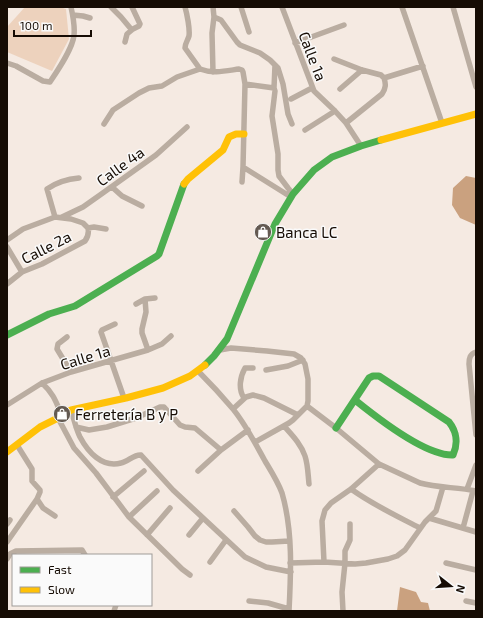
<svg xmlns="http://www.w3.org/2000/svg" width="483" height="618" viewBox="0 0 483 618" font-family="'Exo 2',sans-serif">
  <rect width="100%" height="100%" fill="#f5eae2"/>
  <path fill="#edd2bd" d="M25,7H60L66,9L69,39L52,71L7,52V27Z"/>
  <path fill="#caa17f" d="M466,176L476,178V225L460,218L452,205L453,188Z
    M400,587L416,592L421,602L428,603L430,611H397Z"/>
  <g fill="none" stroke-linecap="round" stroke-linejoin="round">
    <path stroke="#baada1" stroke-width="5.5" d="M111,7L121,17L131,29H133L139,26L140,24L132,7
      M185,7C187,14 190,29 189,36C188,40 185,43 185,48L200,69
      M213,7L214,17L212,33L213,72
      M241,7L249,32
      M282,7L314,91L335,111L346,123L361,146
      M402,7L442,123
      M453,7L476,87
      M73,15L83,16L90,18
      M214,17L221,20L237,42L240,45L260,53L270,60L278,68L283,84L288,114L292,124
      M125,42L127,34L133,29
      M295,43L344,25
      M334,59L362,70L381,75L384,78
      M7,63L16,66L43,81L50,82C58,70 73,48 74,35C75,26 73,16 71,7
      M200,69C213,74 225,71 239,69L242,70L243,72L245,84L243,167L291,197
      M384,78L423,66
      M245,84L274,88L275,91L272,116L278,154V170L279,176L288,188L293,194
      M274,88L275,65
      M340,89L362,70
      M291,99L312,88
      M346,123L382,94C386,88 386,84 384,78
      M104,124L113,110L139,93L149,88L162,86L177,77L200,69
      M305,130L335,111
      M242,182L243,167
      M112,187L122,196L142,206
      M55,217L47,189C57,182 67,179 79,178
      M62,217L83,207L100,195L156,155L187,127
      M88,228L94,227L106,229
      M7,240L23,229L55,217L71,219L83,223L88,228
      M7,247L22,272
      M7,284L22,272L42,264L85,241C88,237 89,233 88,228
      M145,299L146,312L142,329V333L148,350
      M136,304L145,299L155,298
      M115,324L102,330L101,332L124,398
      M67,337L58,344L57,349L71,372
      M220,350L231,348L267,351L294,354L301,358L305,364L308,379V401L307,406L298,415
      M476,352C470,354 469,358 469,364L476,435
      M266,370L288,366L303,360
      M198,371C210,383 222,396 233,409C246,425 255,443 265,461C271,471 278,482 282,493C293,531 291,572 289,611
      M42,383C54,394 56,402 62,416
      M244,398C238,389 240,377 245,368H253
      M7,405L42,383L71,372L148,350L162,344L171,336
      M307,406L336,428L379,464L420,483C438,488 457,487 476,491
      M233,409L246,397L253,395L264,398L298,415L293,420L289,423L255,442
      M71,410C74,419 76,429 80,437C88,452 102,468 121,463C128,462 134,454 141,455L173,490L245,557L266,567L291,572
      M58,418L74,448L96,473L129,517L182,569L190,575
      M284,426C292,435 301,444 305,456C308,465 308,475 309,484
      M76,427L89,430L107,427L136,418L160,407H164L180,425L185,427L195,428L221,450
      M198,471L221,450L248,430
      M351,489C373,505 397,516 420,528
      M467,489L476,465
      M113,497L144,471
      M37,499L43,508L55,516
      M234,511L248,527L255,536L260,540L266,542H272L289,541
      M129,517L157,491
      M429,518L476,532
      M7,524L10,520
      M463,528L473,491
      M147,535L170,508
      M189,535L203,518
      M7,542L37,499L40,492V490L32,481V469L17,445
      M7,559L10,554L16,551L82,550L85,555
      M210,562L226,540
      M324,562L322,521L325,510L331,503L351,489L379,464
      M290,563L324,562L355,564L366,563L388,559L397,556L405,550L425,522L436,511L443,487
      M446,563L476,570
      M249,601L268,603L289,609
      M466,601L476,603
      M114,611L116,605
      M343,611L342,592L345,563V551L350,540V524"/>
    <path stroke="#4caf50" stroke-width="7" d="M7,335L49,314L75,306L157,256L159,254L184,184
      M205,365L214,356L227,339L275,224L293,194L314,170L332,157L361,146L381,140
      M336,428L369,378L373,376H379L449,422C457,432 458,444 453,455C426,456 376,417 355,400"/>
    <path stroke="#ffc107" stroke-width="7" d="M381,140L476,114
      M184,184L188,179L223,150L229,137L236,134H244
      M7,452L40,427L62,416L71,410L126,398L163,388L190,376L205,365"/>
  </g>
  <defs>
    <symbol id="shop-disc" viewBox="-11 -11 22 22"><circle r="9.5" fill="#645a52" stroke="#fafafa"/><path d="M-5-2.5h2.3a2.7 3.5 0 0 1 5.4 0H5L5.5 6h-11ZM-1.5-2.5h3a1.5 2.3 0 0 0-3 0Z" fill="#fff"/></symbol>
  </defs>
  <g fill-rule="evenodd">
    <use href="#shop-disc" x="253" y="222" width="20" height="20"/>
    <use href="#shop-disc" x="52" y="404" width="20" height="20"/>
  </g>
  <g text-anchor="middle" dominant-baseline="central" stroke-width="3" stroke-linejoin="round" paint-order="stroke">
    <g font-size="15" fill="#160c04" stroke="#fafafa">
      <text transform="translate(313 56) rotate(69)">Calle 1a</text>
      <text transform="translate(120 166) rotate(-36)">Calle 4a</text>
      <text transform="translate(46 247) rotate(-27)">Calle 2a</text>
      <text transform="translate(85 357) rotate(-17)">Calle 1a</text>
    </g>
    <g font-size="15" fill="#160c04" stroke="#fafafa" text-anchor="start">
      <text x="276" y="232">Banca LC</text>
      <text x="75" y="414">Ferretería B y P</text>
    </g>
  </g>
  <rect width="483" height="618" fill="none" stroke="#160c04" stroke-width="16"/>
  <rect x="12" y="554" width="140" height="52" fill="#fafafa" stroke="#9f9b98"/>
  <rect x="20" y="567" width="20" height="6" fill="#4caf50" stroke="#9f9b98"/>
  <text x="48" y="574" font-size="12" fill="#160c04">Fast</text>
  <rect x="20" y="587" width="20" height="6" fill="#ffc107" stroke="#9f9b98"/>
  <text x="48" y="594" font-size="12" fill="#160c04">Slow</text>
  <g transform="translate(451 586) rotate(107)" stroke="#fafafa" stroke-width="3" paint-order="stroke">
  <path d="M0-3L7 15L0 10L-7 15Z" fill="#160c04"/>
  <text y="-6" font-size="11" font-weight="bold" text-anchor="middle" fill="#160c04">N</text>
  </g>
  <path d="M14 30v6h77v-6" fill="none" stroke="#160c04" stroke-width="2"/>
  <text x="20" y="30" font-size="12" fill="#160c04" stroke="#fafafa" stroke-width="3" paint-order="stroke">100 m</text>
</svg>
